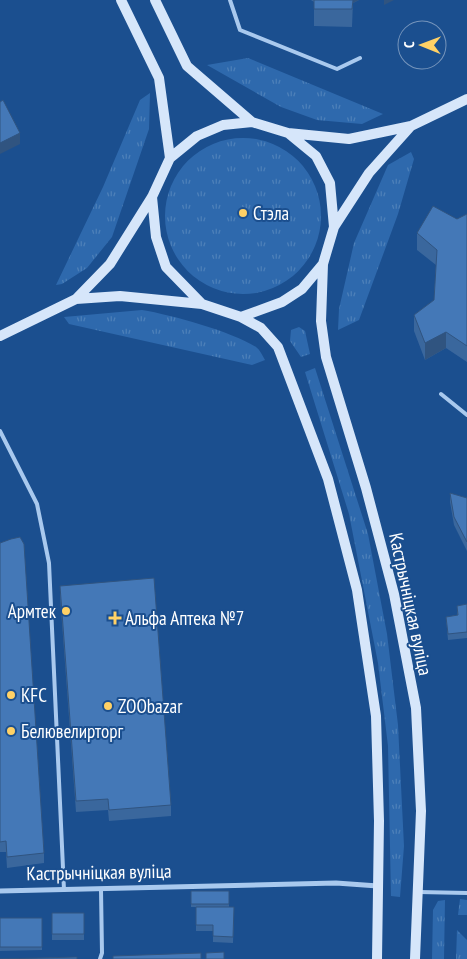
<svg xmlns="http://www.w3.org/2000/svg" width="467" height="959" viewBox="0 0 467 959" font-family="'PT Sans Narrow',sans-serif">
  <defs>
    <pattern id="grass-tufts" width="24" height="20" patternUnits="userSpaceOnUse" patternTransform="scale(1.25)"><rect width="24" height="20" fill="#2e69ad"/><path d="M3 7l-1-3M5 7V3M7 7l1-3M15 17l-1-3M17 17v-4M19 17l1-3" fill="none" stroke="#4d80b9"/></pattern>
  </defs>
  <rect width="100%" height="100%" fill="#1b4f8f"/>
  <path fill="url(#grass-tufts)" d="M248,58L383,114L362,124L317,120L281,107L207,65Z
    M150,93L149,129L112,237L87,268L62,284L56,285L103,187L140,100Z
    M165 216a78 78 0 1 1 156 0a78 78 0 1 1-156 0Z
    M411,152L414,159L398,214L359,320L338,330L339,309L354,243L388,165Z
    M142,310C172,315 230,331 256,347C260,350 262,355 265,360L252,365L69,324L64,317Z
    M299,327L305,331L310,354L301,357L290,341L291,330Z
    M315,368L368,534L387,634L398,725L404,846L400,897L391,896L388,746L378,663L349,514L305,372Z
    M460,899L467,900V915H458Z
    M445,900L444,959H432L433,910L438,901Z
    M457,930L467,940V959H456Z"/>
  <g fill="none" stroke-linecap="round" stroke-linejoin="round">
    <path stroke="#a9c9ee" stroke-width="4" d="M230,0L240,30L337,69L360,58
      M441,394L467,415
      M0,431L37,504L49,563L64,890
      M419,892L467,893
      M100,959L102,953L101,890"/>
    <path stroke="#a9c9ee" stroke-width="5" d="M0,891L336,883L378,886"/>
    <path stroke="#d6e6fa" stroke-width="10" d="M121,0L159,78L170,158
      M155,0L187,66L252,122
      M288,133L316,156L330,183L334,227
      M152,197L156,237L166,267L202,304
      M323,264L321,321L326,357L366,488L394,594L416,708L421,811L415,959
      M76,299L110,264L152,197L170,158L197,136L223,125L252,122L288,133L349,139L411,126L467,99
      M241,317L282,302L302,289L323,264L334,227L369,173L411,126
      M0,336L76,299L120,296L202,304L241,317L261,328L278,347L328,479L357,590L376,716L379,821L377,959"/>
  </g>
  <path fill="#3a679d" d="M311,0H359L353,3L352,27L314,26V2Z
    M467,214V362L446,348L425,360L414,331V315L434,300L436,265L417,250V233L457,219Z
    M450,493L467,498V551L454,525L450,502Z
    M0,543L44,853V863L7,868L6,852H0Z
    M60,586L171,805V816L109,821L108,810L76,812L60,596Z
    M467,604V638L448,640L446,617L457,615V606Z
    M191,891H229V907H191Z
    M196,907H234L233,943L213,942V931H196Z
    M52,913H84V940H52Z
    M0,918H42V950L0,951Z"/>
  <path fill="#305480" d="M353,0H359L353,3L352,27Z
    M384,0H394L384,5Z
    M20,133V144L0,154V143Z
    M446,332V348L425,360V343Z"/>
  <path fill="#4478b7" stroke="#305480" d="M314,0H353L352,9H314Z
    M3,100L20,133L0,143V102Z
    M433,206L457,219L467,214V346L446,332L425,343L414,315L434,300L437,250L417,233Z
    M450,493L467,498V542L454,517Z
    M20,537L24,544L44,853L7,857L6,841L0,842V543L11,539Z
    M154,578L171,805L109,810L108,799L76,801L60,586Z
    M467,604V632L448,634L446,617L458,615L457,606Z
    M191,891H229V904H191Z
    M196,907H234L233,937L213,936V925H196Z
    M52,913H84V934H52Z
    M0,918H42V947H0Z
    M224,952V959H206V953Z
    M201,953V959H113V956Z
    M77,957V959H0Z"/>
  <g fill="#ffd166" stroke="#1b4f8f" stroke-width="2">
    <circle cx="243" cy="213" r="5"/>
    <circle cx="66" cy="611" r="5"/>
    <path d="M112.5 610.5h5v5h5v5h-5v5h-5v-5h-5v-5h5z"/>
    <circle cx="11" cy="695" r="5"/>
    <circle cx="108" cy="706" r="5"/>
    <circle cx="11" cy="731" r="5"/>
  </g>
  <g text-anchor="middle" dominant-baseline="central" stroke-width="4" stroke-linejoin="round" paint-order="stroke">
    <g font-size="19" fill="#fff" stroke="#1b4f8f" text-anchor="start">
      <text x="253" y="213">Стэла</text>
      <text x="56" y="611" text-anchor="end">Армтек</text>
      <text x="125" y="618">Альфа Аптека №7</text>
      <text x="21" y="695">KFC</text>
      <text x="118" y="706">ZOObazar</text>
      <text x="21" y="731">Белювелирторг</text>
    </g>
    <g font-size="19" fill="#fff" stroke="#1b4f8f">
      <text transform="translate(411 604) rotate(78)">Кастрычніцкая вуліца</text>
      <text transform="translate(99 872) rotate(-1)">Кастрычніцкая вуліца</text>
    </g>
  </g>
  <g transform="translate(422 45) rotate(271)"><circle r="24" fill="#1b4f8f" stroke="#7695bc"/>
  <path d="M0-4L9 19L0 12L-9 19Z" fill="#ffd166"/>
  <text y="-8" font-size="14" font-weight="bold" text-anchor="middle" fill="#ffffff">С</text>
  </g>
</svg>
